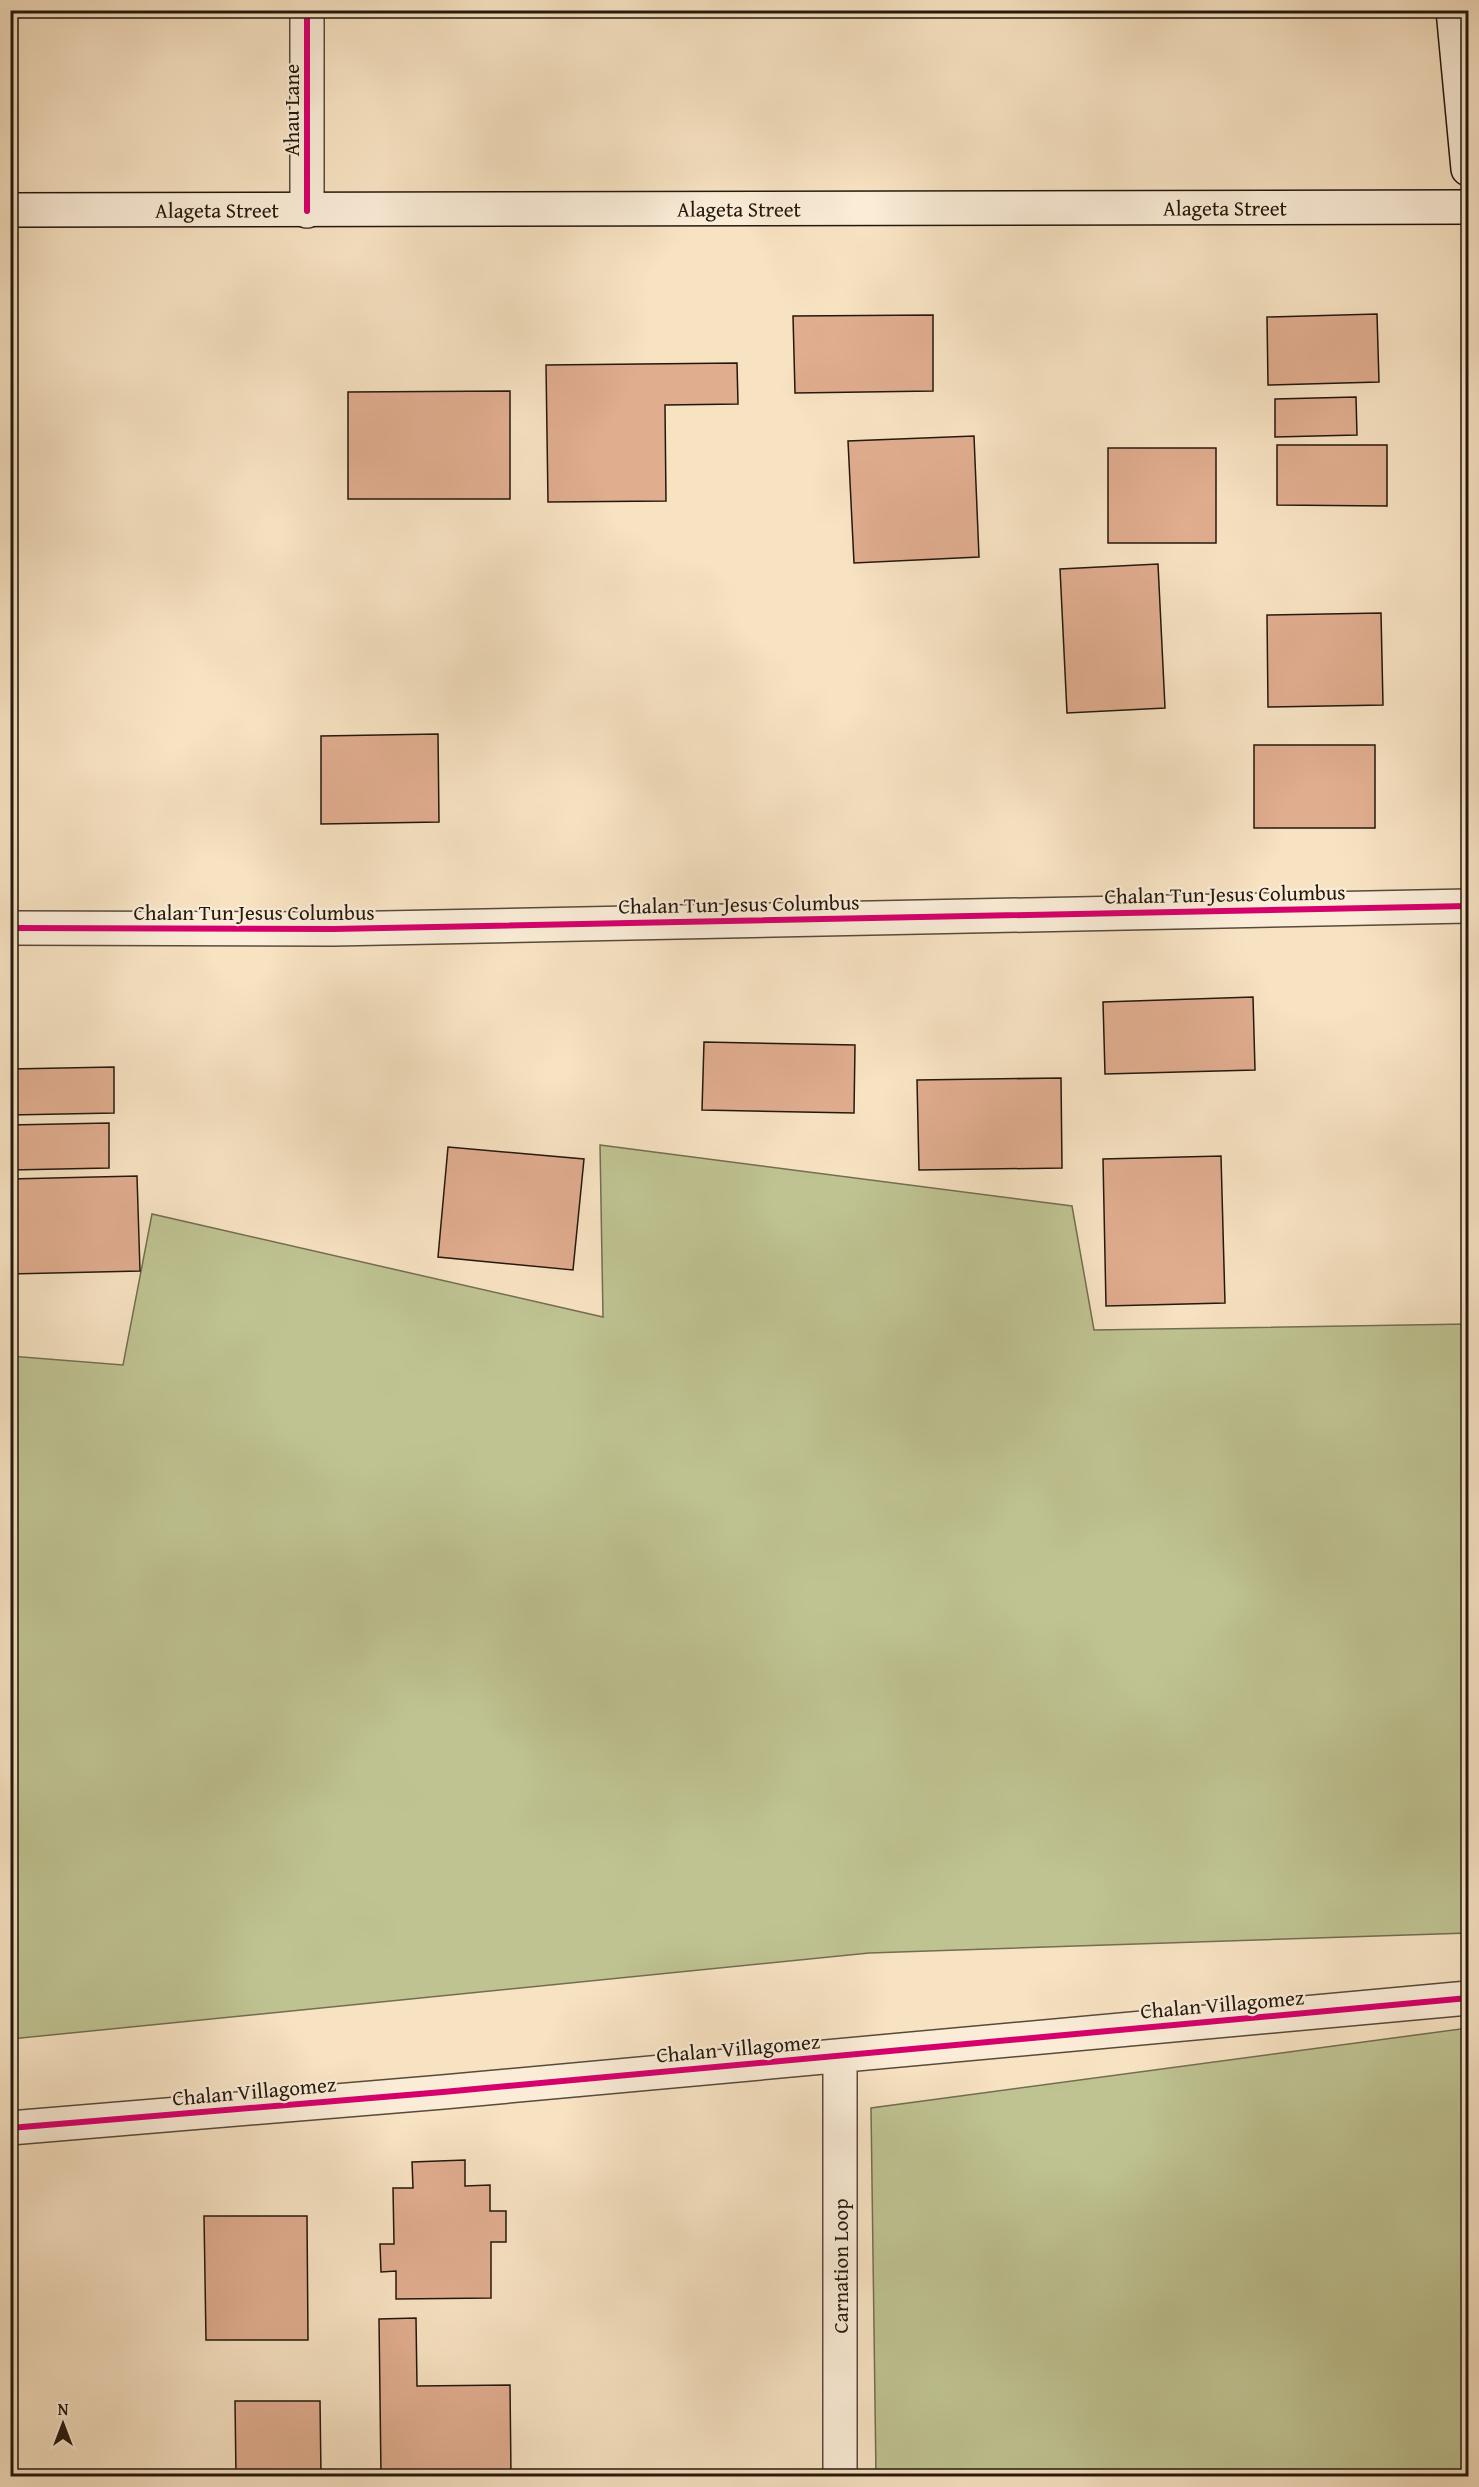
<svg xmlns="http://www.w3.org/2000/svg" width="1479" height="2487" viewBox="0 0 1479 2487" font-family="'Gentium Book Plus',serif">
  <rect width="100%" height="100%" fill="#f7e2c2"/>
  <filter id="stains"><feTurbulence type="fractalNoise" baseFrequency=".00333" numOctaves="4"/><feColorMatrix values="0 0 0 0 .2 0 0 0 0 .09 0 0 0 0 .02 0 0 0 .5 -.17"/></filter>
  <radialGradient id="worn" r=".72"><stop offset=".6" stop-color="#630" stop-opacity="0"/><stop offset="1" stop-color="#630" stop-opacity=".3"/></radialGradient>
  <path fill="#bfc392" stroke="#726e50" stroke-width="1.5" d="M600,1145L1072,1206L1094,1330L1468,1324V1933L869,1953L11,2039L10,1356L123,1365L152,1214L603,1317Z
    M1468,2028V2476H876L871,2108Z"/>
  <path fill="#e0ad8f" stroke="#24180d" stroke-width="1.5" d="M1377,314L1379,382L1268,385L1267,317Z
    M933,315V391L795,393L793,316Z
    M737,363L738,404L665,405L666,501L548,502L546,365Z
    M510,391V499H348V392Z
    M1356,397L1357,435L1275,437V399Z
    M974,436L979,557L854,563L848,441Z
    M1277,445H1387V506L1277,505Z
    M1108,448H1216V543H1108Z
    M1158,564L1165,708L1067,713L1060,569Z
    M1381,613L1383,705L1268,707L1267,615Z
    M438,734L439,822L321,824V736Z
    M1254,745H1375V828H1254Z
    M1253,997L1255,1070L1105,1074L1103,1002Z
    M704,1042L855,1045L854,1113L702,1110Z
    M114,1067V1113L10,1115V1069Z
    M1061,1078L1062,1168L919,1170L917,1080Z
    M109,1123V1168L10,1170V1125Z
    M448,1147L584,1159L573,1270L438,1257Z
    M1221,1156L1225,1303L1106,1306L1103,1159Z
    M137,1176L140,1271L10,1274V1179Z
    M465,2160V2186L490,2185V2211H506V2242H491V2298L396,2299V2271L381,2272L380,2244H394L393,2188H413L412,2162Z
    M204,2216H307L308,2340H206Z
    M416,2318L417,2386L510,2385L511,2476H381L379,2319Z
    M235,2401H320L321,2476H236Z"/>
  <g fill="none" stroke-linecap="round" stroke-linejoin="round">
    <defs>
      <path id="street" d="M307,211V10
        M10,928L333,929L1468,906
        M10,2128L443,2092L1468,1998
        M840,2476V2056"/>
      <g id="secondary">
        <path d="M1453,10L1468,169"/>
        <path id="s1" d="M10,210L1468,207"/>
      </g>
    </defs>
    <use href="#street" stroke="#594a3a" stroke-width="36"/>
    <use href="#secondary" stroke="#24180d" stroke-width="36"/>
    <use href="#street" stroke="#faecd7" stroke-width="33"/>
    <use href="#secondary" stroke="#faecd7" stroke-width="33"/>
    <defs>
      <path id="cycleway" d="M307,211V10
        M10,928L333,929L1468,906
        M10,2128L443,2092L1468,1998"/>
    </defs>
    <use href="#cycleway" stroke="#faecd7" stroke-width="10"/>
    <use href="#cycleway" stroke="#d6006c" stroke-width="6"/>
  </g>
  <g text-anchor="middle" dominant-baseline="central" stroke-width="4.5" stroke-linejoin="round" paint-order="stroke">
    <g font-size="21" fill="#24180d" stroke="#faecd7">
      <text transform="translate(291 110) rotate(-90)">Ahau Lane</text>
      <text stroke="none"><textPath href="#s1" startOffset="1215">Alageta Street</textPath></text>
      <text stroke="none"><textPath href="#s1" startOffset="207">Alageta Street</textPath></text>
      <text stroke="none"><textPath href="#s1" startOffset="729">Alageta Street</textPath></text>
      <text transform="translate(1225 894) rotate(-1)">Chalan Tun Jesus Columbus</text>
      <text transform="translate(739 904) rotate(-1)">Chalan Tun Jesus Columbus</text>
      <text x="254" y="912">Chalan Tun Jesus Columbus</text>
      <text transform="translate(1222 2004) rotate(-5)">Chalan Villagomez</text>
      <text transform="translate(738 2048) rotate(-5)">Chalan Villagomez</text>
      <text transform="translate(254 2091) rotate(-5)">Chalan Villagomez</text>
      <text transform="translate(840 2266) rotate(-90)">Carnation Loop</text>
    </g>
  </g>
  <rect width="1479" height="2487" fill="none" stroke="#f7e2c2" stroke-width="36"/>
  <rect x="12" y="12" width="1455" height="2463" fill="none" stroke="#24180d" stroke-width="3"/>
  <rect x="18" y="18" width="1443" height="2451" fill="none" stroke="#24180d" stroke-width="1.5"/>
  <g transform="translate(63 2424)" stroke="#faecd7" stroke-width="4.5" paint-order="stroke">
  <path d="M0-4.5L10 22L0 15L-10 22Z" fill="#24180d"/>
  <text y="-9" font-size="16" font-weight="bold" text-anchor="middle" fill="#24180d">N</text>
  </g>
  <rect width="100%" height="100%" filter="url(#stains)"/>
  <rect width="100%" height="100%" fill="url(#worn)"/>
</svg>
